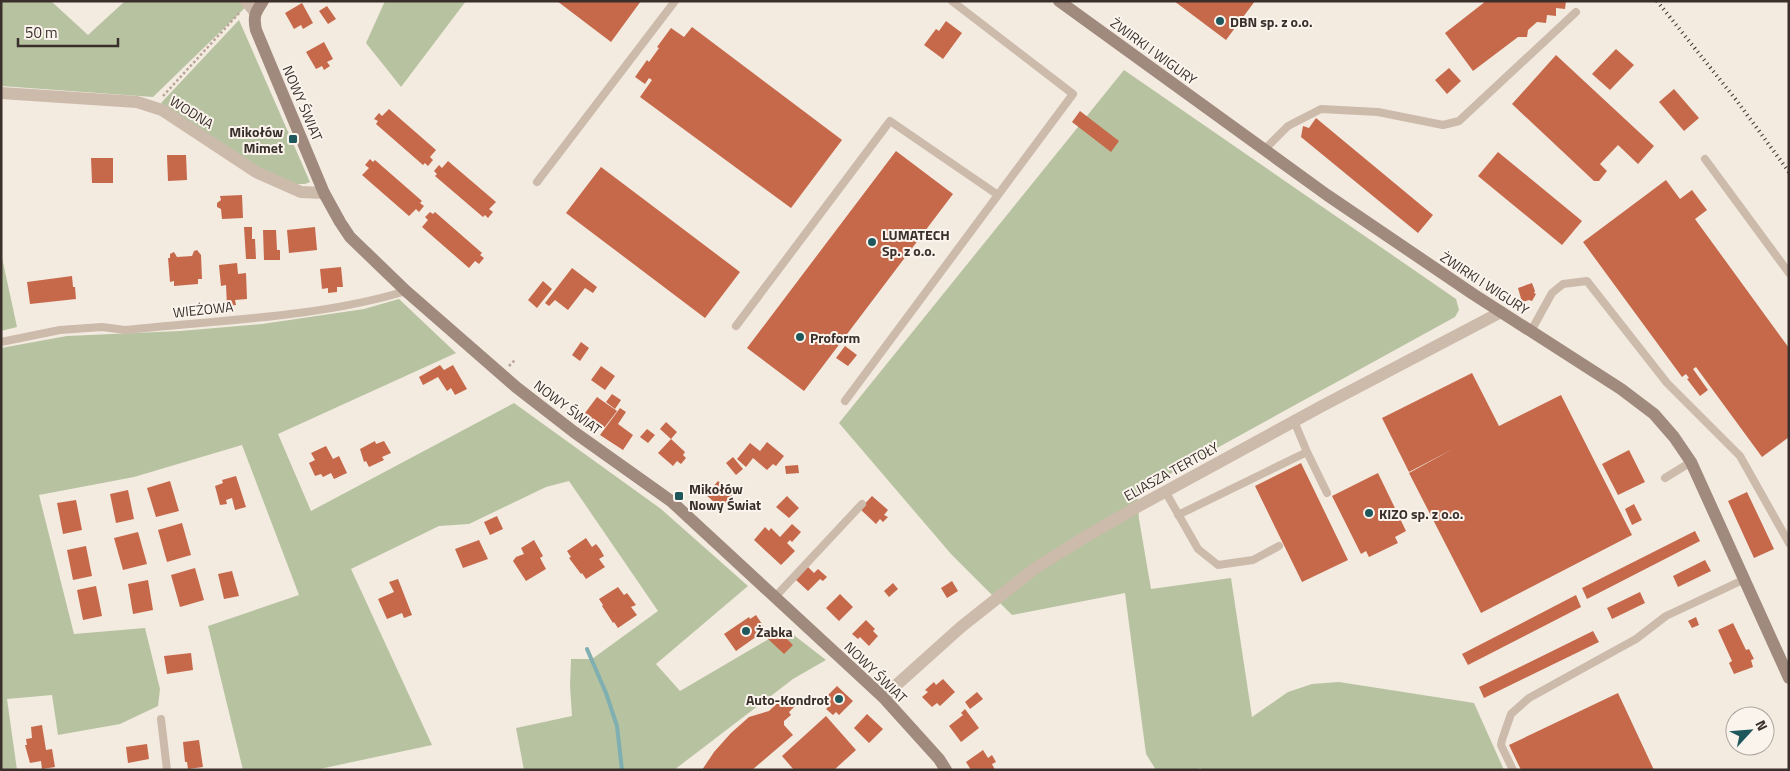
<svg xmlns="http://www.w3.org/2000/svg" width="1790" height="771" viewBox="0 0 1790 771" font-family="'Titillium Web',sans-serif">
  <rect width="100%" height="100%" fill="#f3eae0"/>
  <path fill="#b7c3a0" d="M1,1H51L88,35L125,1H252L153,97L1,86Z
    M385,1H466L401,87L366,43Z
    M239,20L310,182L305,184H296L256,169L161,103Z
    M1124,70L1456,299L1459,310L1455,317L1137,492L1139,519L1151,589L1231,578L1252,717L1288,692L1312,684L1339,682L1474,703L1504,770H1201V768L1193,770H1156L1146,754L1125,593L1012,615L951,554L839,423Z
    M1,253L17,327L1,331Z
    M399,299L456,353L278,434L311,511L514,403L661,509L748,586L656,664L680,691L786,629L826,660L793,679L674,770H524L516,728L572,716L570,686L571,659H592L658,611L569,481L546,487L469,524L439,526L351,569L432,745L315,770H243L208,626L299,595L242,445L134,477L39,495L74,634L145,628L160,689L158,706L120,724L58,735L52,695L7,699L17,770H1V348L67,336L180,331L262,324L364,309Z"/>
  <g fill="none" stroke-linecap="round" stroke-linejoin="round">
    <path stroke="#7fafb1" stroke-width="4" d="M587,649L606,693L617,726L622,770"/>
  </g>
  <path fill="#c6694b" d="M557,1H641L611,42Z
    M1174,1H1255L1226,40Z
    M1486,1H1566L1565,9L1556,8V16L1547,15L1546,23L1537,22L1528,30L1527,37H1518L1473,71L1445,33Z
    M302,3L313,23L303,29L301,25L294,29L285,13Z
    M327,6L336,19L328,24L319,11Z
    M946,21L962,33L943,59L924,45L936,29L939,31Z
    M692,27L842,140L791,208L640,97L652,80L649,78L645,84L635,77L647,60L649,62L659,48L657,47L671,28L684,37Z
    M324,42L333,59L327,62L330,66L324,70L322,66L316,69L306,52Z
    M1616,49L1634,65L1610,90L1592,74Z
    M1556,55L1654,146L1638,164L1618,145L1600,164L1607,171L1599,181H1594L1512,104Z
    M1449,68L1461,81L1447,94L1435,80Z
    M1674,89L1699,118L1684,131L1659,102Z
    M389,109L436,150L430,157L433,160L428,166L425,163L423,165L376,124L378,121L374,119L379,113L382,116Z
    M1080,111L1119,141L1111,152L1072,122Z
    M1316,118L1433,215L1418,233L1301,137L1303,126L1309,128Z
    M896,151L953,194L804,391L747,348Z
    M1498,152L1582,221L1562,245L1478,176Z
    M167,155H186L187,180L168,181Z
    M91,158H113V183H92Z
    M370,159L373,162L375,160L422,201L420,203L424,206L419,212L416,209L409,216L362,175L369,168L365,165Z
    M448,161L496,202L489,209L493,212L488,218L485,215L483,217L435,176L437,174L434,171L439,165L442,168Z
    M601,167L740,272L705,318L566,213Z
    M1666,180L1680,199L1692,190L1707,210L1695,219L1789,348V437L1762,457L1696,367L1693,369L1708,390L1700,396L1687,379L1689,378L1686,374L1682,377L1583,242Z
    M242,195L243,218L222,219L221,209L217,207V203L221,200L220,196Z
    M430,212L433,214L435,212L482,253L480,255L484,258L479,264L475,261L469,268L422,227L428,220L425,217Z
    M244,227H252V239H255L256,259H246Z
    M315,227L317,250L289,253L287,230Z
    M263,230H276L277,250H280V260H264Z
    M197,250L201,255L202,279H198V284L174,286V281L170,282L168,258H170V254L174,252L177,257L192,256L194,251Z
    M237,263L238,274L246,273L247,299L235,300L236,305L227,306L226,285L221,286L219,265Z
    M341,267L343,287H337V292L328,293V288L322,289L320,269Z
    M572,268L597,287L593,293L585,288L568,310L555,300L549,306L545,303Z
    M72,276L73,287H75L76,299L30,304L27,282Z
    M543,281L552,289L537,308L528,300Z
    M1532,283L1535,291L1534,293L1536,294L1532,301L1529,300L1522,302L1518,288Z
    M581,342L589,348L580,361L572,355Z
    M845,346L857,355L848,366L836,358Z
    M440,365L444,370L453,365L467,389L455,395L451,388L447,391L438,377L423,385L419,377Z
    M601,366L615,376L605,390L591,380Z
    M1472,373L1499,426L1561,395L1632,535L1481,613L1409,473L1453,449L1409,472L1382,418Z
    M612,394L621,400L615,409L606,402Z
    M597,397L617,411L604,428L585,413Z
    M620,408L626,412L618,424L633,435L623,450L600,435Z
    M666,422L677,432L671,439L660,429Z
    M647,429L655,435L648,443L640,437Z
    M671,439L685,452L683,455L686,458L681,464L677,461L673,466L658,453Z
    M375,441L376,444L384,441L391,453L382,457L384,460L369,467L366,461L364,462L360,449Z
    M767,442L784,456L776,466L773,464L767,470L753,458L746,467L737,459L750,443L760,451Z
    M326,446L333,459L339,456L347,473L334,479L331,473L323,477L321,474L315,476L309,463L315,460L311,453Z
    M1629,450L1645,482L1618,495L1602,464Z
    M733,457L743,469L736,475L726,463Z
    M1301,463L1348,560L1302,582L1255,486Z
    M798,465L799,473L786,474L785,466Z
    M1378,473L1406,531L1395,537L1398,543L1369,557L1366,551L1361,554L1332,496Z
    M236,476L246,507L235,510L232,498L226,500L227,504L220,505L215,486L223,483L222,480Z
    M170,481L179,511L156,517L147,488Z
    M718,481L733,494L721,508L706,495Z
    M128,490L134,519L116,523L110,494Z
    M1747,492L1774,549L1754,558L1728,501Z
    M787,496L799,508L789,518L776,507Z
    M872,496L888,510L884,515L888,517L883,522L880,519L876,524L860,509Z
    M76,500L82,530L63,534L57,503Z
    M1634,504L1642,520L1632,525L1625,509Z
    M497,516L503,529L490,535L484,522Z
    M182,523L191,555L167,562L158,530Z
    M792,524L801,532L792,542L790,540L787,543L795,551L781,565L754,540L765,527L769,531L771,528L780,537Z
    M1695,531L1700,541L1587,599L1582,588Z
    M138,532L147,564L123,570L114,538Z
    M586,538L592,547L596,544L600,549L604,556L599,559L605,567L586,579L582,573L581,574L569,558L571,557L567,551Z
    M479,540L488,559L463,568L455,549Z
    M534,540L543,556L540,558L546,569L526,581L513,561L516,557L524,554L521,548Z
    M86,546L92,576L73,580L67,550Z
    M1705,560L1711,571L1678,587L1673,576Z
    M807,566L814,573L818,569L827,577L823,581L820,579L808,591L795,579Z
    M195,568L204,600L180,607L171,575Z
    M232,571L239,596L224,599L218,574Z
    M398,579L412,615L404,618L402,613L387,619L378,599L394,592L389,582Z
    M148,580L153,610L133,614L128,584Z
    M952,581L958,591L947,598L941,588Z
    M893,583L898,589L889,597L884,591Z
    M96,586L102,616L83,620L77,590Z
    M618,587L624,595L627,593L636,605L631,607L637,615L618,628L614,622L613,623L602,606L603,605L599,599Z
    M1640,592L1645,603L1612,619L1607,608Z
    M840,594L853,607L839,621L826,608Z
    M1576,595L1581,607L1468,665L1462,654Z
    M756,615L764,627L759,631L760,634L736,651L724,634L749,617L750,619Z
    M1696,617L1699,625L1692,628L1688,621Z
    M866,620L875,629L873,631L878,636L869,646L860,637L858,639L852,634Z
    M1733,623L1746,650L1749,649L1754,659L1751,660L1753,667L1734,674L1729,663L1732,661L1718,630Z
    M778,630L793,645L784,654L767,638Z
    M1593,631L1599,642L1484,698L1479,687Z
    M191,653L193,670L167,674L164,656Z
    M943,679L955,692L940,706L937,703L932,707L922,697L928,692L925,690L934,682L936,685Z
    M837,686L853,701L839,715L836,712L833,715L826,709L829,706L823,700Z
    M977,692L983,699L970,709L965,702Z
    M1618,693L1654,770H1521L1509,745Z
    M787,694L796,705L789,712L791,715L784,721V725L793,735L752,770H702L714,752L731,733L749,717L769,711Z
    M965,709L979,728L961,742L949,726L963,715L961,713Z
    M867,714L883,729L869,743L854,728Z
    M826,716L856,750L834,770H794L782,756Z
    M42,725L46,750L52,749L55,767L42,769L41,761L30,763L25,745H27L26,739L32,738L31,727Z
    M199,740L203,767L188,769L187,762H185L183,742Z
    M147,744L149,759L128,763L126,747Z
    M983,750L988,758L992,755L996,762L992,764L995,770H971L966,762Z"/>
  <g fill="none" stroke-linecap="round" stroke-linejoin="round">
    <path stroke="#b8a496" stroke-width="2.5" stroke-dasharray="2.5 2.5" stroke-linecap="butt" d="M163,96L240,12
      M509,366L515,360"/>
    <path stroke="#ccbaab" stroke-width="8" d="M1264,150L1288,126L1321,109L1378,112L1443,125L1459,121L1576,12
      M1705,159L1789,273
      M537,182L675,1
      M736,326L890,121L998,195L1073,94L952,1
      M1531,331L1552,293L1563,284L1587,281L1667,383L1740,456L1789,543
      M1,342L60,330L102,327L125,330C217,320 317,318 406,291
      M845,401L998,195
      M1294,421L1307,452L1327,493
      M1665,478L1691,462
      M1165,491L1198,549L1218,565L1253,560L1279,546
      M1178,515L1307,452
      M775,597L862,504
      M161,719L167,770
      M1513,770L1501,745L1502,740L1511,714L1529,698L1636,639L1666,616L1745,579"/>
    <path stroke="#ccbaab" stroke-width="12" d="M246,1L255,12
      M1,93L137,102L162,110L256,172L301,192L324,193
      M883,697L961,627L1034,569L1085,537L1137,507L1322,406L1501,312"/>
    <path stroke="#a0897d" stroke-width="12" d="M263,1C255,13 253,16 256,30L324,193L340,222L350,237L406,291L516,387L574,432L671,501L883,697L939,759L946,770
      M1059,1L1327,195L1473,294L1621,389L1654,414L1674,437L1691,462L1789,678"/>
    <path stroke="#3a2f2b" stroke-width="4" stroke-dasharray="1 4" stroke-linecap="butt" d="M1657,1L1737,101L1789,172"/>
  </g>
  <g fill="#1f585c" stroke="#fbf4ed" stroke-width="2">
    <circle cx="1220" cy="21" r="5"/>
    <rect x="288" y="134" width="10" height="10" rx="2.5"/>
    <circle cx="872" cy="242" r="5"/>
    <circle cx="800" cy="337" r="5"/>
    <rect x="674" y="491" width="10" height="10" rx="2.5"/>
    <circle cx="1369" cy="513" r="5"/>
    <circle cx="746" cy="631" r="5"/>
    <circle cx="839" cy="699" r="5"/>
  </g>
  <g text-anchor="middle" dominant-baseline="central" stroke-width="4" stroke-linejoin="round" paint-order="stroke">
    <g font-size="14" font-weight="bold" fill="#3a2f2b" stroke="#fbf4ed" text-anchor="start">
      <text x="1230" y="21">DBN sp. z o.o.</text>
      <text x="283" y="131" text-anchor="end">Mikołów<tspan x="283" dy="16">Mimet</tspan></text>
      <text x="882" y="234">LUMATECH<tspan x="882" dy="16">Sp. z o.o.</tspan></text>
      <text x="810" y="337">Proform</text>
      <text x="689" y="488">Mikołów<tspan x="689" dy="16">Nowy Świat</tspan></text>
      <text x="1379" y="513">KIZO sp. z o.o.</text>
      <text x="756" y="631">Żabka</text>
      <text x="829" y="699" text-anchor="end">Auto-Kondrot</text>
    </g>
    <g font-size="14" fill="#3a2f2b" stroke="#fbf4ed">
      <text transform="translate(1154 51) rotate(36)">ŻWIRKI I WIGURY</text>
      <text transform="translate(303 103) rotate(67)">NOWY ŚWIAT</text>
      <text transform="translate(192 112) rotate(32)">WODNA</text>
      <text transform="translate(1485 283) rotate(33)">ŻWIRKI I WIGURY</text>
      <text transform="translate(203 309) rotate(-6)">WIEŻOWA</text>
      <text transform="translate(568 407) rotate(37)">NOWY ŚWIAT</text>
      <text transform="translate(1171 471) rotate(-29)">ELIASZA TERTOŁY</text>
      <text transform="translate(876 672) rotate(44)">NOWY ŚWIAT</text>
    </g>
  </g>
  <rect width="1790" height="771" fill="none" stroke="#3a2f2b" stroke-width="5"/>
  <g transform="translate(1750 731) rotate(64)"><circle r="24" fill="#fbf4ed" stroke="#aea59f"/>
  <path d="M0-4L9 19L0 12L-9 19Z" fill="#1f585c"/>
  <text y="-8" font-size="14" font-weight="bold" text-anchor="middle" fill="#3a2f2b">N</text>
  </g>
  <path d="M18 38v8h100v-8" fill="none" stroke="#3a2f2b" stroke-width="2.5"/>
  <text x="25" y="38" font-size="15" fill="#3a2f2b" stroke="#fbf4ed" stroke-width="4" paint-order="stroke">50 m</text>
</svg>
